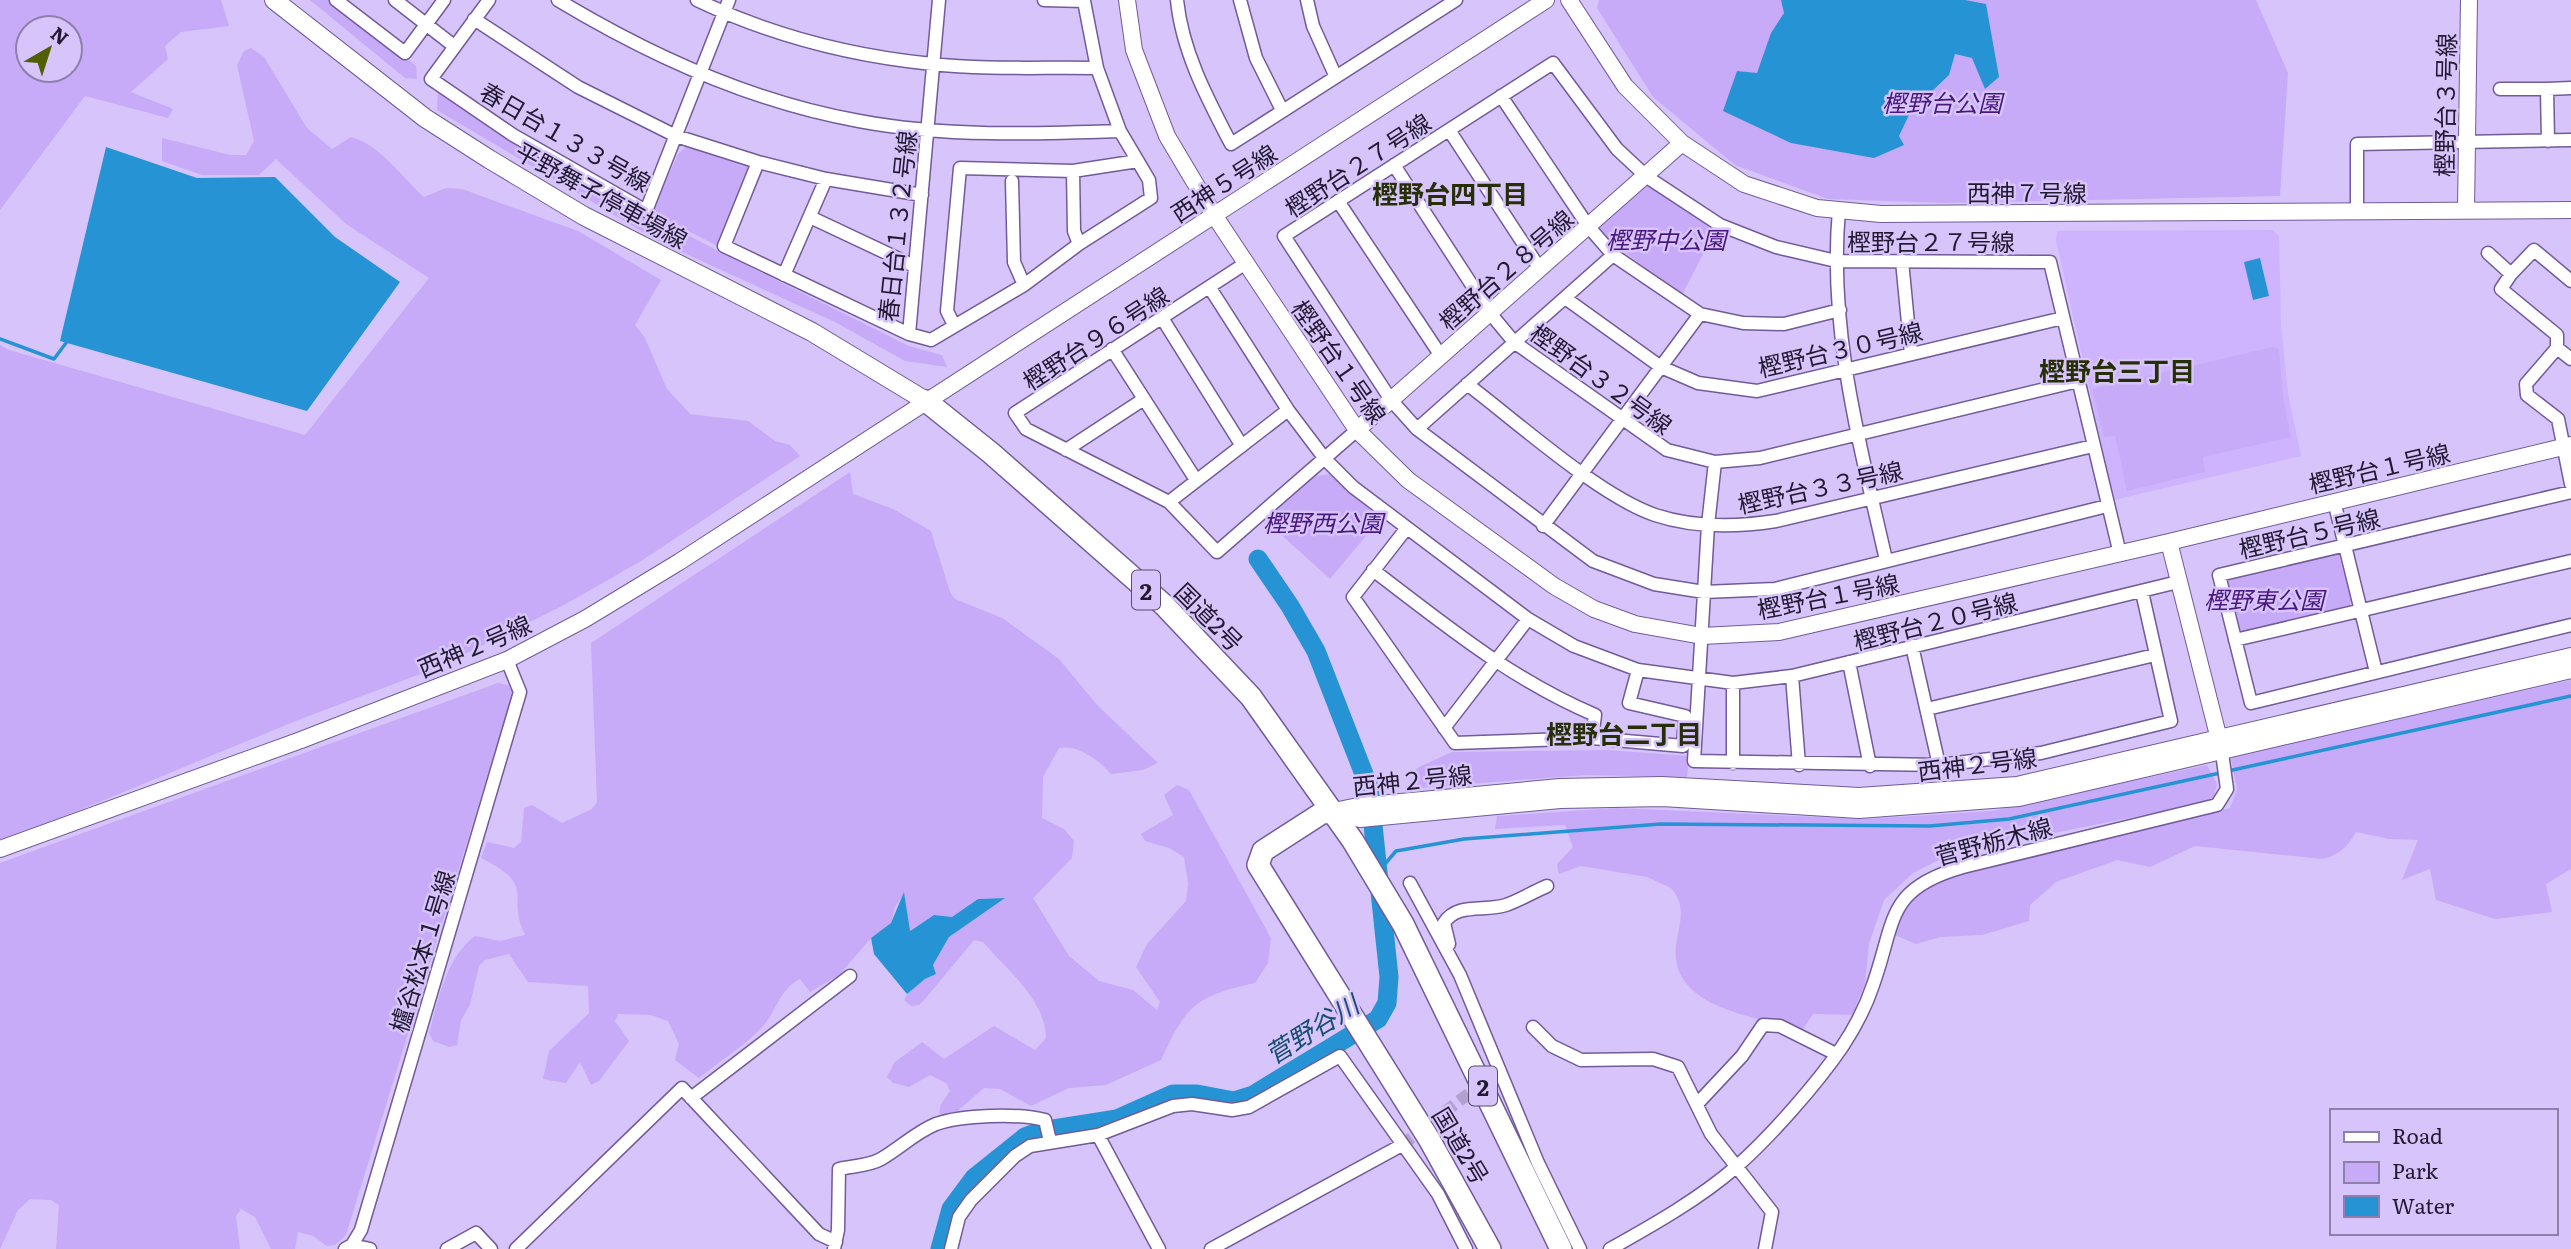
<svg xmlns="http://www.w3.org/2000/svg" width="2571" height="1249" viewBox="0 0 2571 1249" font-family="Literata,'Noto Sans JP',serif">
  <rect width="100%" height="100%" fill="#d6c4fa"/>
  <path fill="#ceb4fe" d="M2272,230L2279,236L2281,325L2288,394L2301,456L2114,500L2056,240L2057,231Z"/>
  <path fill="#c7abf8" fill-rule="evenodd" d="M0,0H221L229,26L181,32L165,46L168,59L131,92L173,109L168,118L85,96L0,210ZM28,28H70V70H28Z
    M310,0H333L416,66L417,79L405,78Z
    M1599,0H2256L2288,73L2280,196L1945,203L1828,199L1735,165L1653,97L1597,8Z
    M251,48L264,57L307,128L332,149L351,137C381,145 402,178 424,197L446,188L462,189L578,231L661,280L635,325L645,338L667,389L690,414L748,421L775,441L790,445L800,456L641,561L564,605L439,667L298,720L0,843V345L9,350L305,435L429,278L346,224L276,159L259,175H202L162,161V138L230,155H246L254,141L237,65L244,51Z
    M438,88L545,160L722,253L909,346L942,355L947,367L905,361L835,322L660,242L437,110Z
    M689,144L748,163L750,169L719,247L652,212L678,154Z
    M1645,186L1653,187L1717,227L1682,295L1600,234L1597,227Z
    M2273,347L2279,349L2283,397L2291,437L2203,457L2205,472L2127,491L2115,436L2104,437L2092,389Z
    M850,472L853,494L893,509L931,531L950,592L955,599L1002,618L1059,659L1097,705L1158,763L1143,770L1111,774C1099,760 1078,744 1059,748L1043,777L1042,818L1064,829L1074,841L1072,858L1033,898L1069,956L1099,981L1133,990L1157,1010L1160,1002L1136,967L1147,944L1186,901L1188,883L1184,857L1169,848L1145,841L1141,834L1173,815L1164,795L1177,785L1189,790L1271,938L1268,963L1255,983C1196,996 1186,1005 1161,1060L1106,1085L1069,1088L1031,1106L1000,1089L984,1088L954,1114L946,1118L939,1113L941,1104L950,1091L946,1083L930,1075L909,1087L893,1083L887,1077L895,1062L922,1042L944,1059L994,1026L1035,1050L1046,1038C1045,999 1007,970 983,942L974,940L925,999L919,1005L911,1006L904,1000C910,987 924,979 936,974L933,965L949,937L1004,898L978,899L952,917L934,915L909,931L904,894L895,907L891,923L871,938L839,975L810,992L800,979C781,989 778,1005 767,1021C756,1038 716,1064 699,1078L675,1060L679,1044L668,1021L651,1015L618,1014L615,1021L629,1041L599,1081L591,1085L580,1062L566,1083L543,1079L549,1051L589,1013L588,986L528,982L509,954L485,960L479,966L470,1005L461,1020L457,1045L449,1047L433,1041L429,1033C438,1001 446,957 475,936L500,941L525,935C505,893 539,887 481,858L487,842L514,848L521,842L524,808L532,805L562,823L592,809L597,802L591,643Z
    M1331,474L1380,519L1330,579L1265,520L1314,476Z
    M2338,552L2352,600L2349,607L2244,633L2238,628L2226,584L2231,576Z
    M2571,680V869L2546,884L2552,912L2495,919L2436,900L2430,869L2402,880L2418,840L2389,839L2356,832C2348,846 2339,856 2322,859L2195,846L2150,867L2117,860L2056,882L2030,905L2029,921L1982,935L1941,937L1916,944L1890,933L1918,890L1936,879L2230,808L2237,789L2231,759L2236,755Z
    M498,683L508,685L513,693L346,1235L335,1245L327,1246L313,1236L298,1232L295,1249H271L255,1217L241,1209L236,1216L240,1249H56L59,1205L51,1200L30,1199L18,1210L0,1249V863Z
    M1608,750L1689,756L1687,777L1585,775L1406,789L1417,768L1452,752Z
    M2207,765L2217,784L2214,798L2203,803L1951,854L1913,873L1884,900L1869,944L1865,984L1852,1015L1813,1014L1803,1029C1755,1017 1663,1008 1677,939C1681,919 1685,904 1671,888L1647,877L1581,866L1559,874L1557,864L1573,847L1565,825L1495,829L1497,816L1617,808L1864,819L1992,811Z"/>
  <path fill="#2694d4" d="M1781,0H1965L1986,4L1999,77L1985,89L1972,58L1955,54L1949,75L1927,96L1899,97L1909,115L1899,136L1904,145L1874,158L1791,143L1723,111L1737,71L1757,73L1771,33L1784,13Z
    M106,147L197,178L275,177L335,237L400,282L307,411L60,341Z
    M2260,258L2269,296L2253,300L2244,262Z
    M904,892L910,931L934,915L952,917L978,899L1005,898L949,937L933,965L936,974L925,979L907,994L874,954L871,938L891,923Z"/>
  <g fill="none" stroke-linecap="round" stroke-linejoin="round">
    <path stroke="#2694d4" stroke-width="3.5" d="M0,339L54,359L69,339
      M2228,771L2571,696
      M1379,871L1396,851L1464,839L1661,824L1930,826L2009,819L2220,773"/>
    <path stroke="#2694d4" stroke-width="19" d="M940,1249L951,1209L974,1178L1025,1137L1041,1131L1117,1119L1173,1094H1197L1234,1101L1253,1095L1378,1019L1387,1003L1389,977L1369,787L1316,651L1290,606L1258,559"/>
    <path stroke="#b2a2d2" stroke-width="12" stroke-dasharray="12 6" stroke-linecap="butt" d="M1402,1145L1502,1068"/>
    <defs>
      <path id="minor" d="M336,0L405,53L444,0
        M395,0L454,46
        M489,0L431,79L513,135L646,211L729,0
        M558,0C651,56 752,102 859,121C944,137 1034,134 1120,131L1097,68L1084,1L1044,0
        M697,0C770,35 852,56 932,64C986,70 1043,67 1097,68
        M1177,0C1182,51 1207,98 1231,144L1456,0
        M1240,0L1256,58L1282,110
        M1307,0L1313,26L1335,75
        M474,19L578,87L676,136L758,162L826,179L922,195
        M2500,89H2547
        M1501,96L1588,226L1613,255L1700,314L1743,323L1784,324L1840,310
        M1449,130L1540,269
        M2548,141L2547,89L2571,88
        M758,162L724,246L909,334L939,0
        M1394,165L1490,313L1514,342L1667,450L1715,462L1760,458L2078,381
        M1073,171L1074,231L1079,244
        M1012,181L1014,262L1024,285
        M1338,201L1441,356
        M1839,210C1828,329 1860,445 1886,560
        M2357,211V144L2571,140
        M810,217L914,266
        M2488,253L2511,274
        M1902,261L1911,354
        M1246,263L1015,413L1026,429L1169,502L1217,552L1357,430
        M784,275L826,179
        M2571,281L2534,250L2511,274L2501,289L2557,335V348L2571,359
        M1210,288L1288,410L1325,459L1353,487L1528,619L1574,646L1638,670L1733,683L1792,676L2178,582
        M1565,298L1661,367L1698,383L1757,391L2063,318
        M1162,318L1242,446
        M954,325L947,311L960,168L1073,171L1138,161
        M909,334L931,340L1024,285L1079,244L1151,198L1149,180L1120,131
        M2557,348L2526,384L2527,395L2558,419L2571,484
        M1112,349L1196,480
        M1467,384C1516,421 1599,496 1655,515C1694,528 1737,527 1776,521L2093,446
        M1417,429L1613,255
        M1066,450L1144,399
        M1715,462L1708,525L1694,761L1939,765L2041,753L2171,721L2142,592
        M2571,492L2219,575L2251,703L2571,625
        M2334,501L2376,672
        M1169,502L1288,410
        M2107,506L1775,589L1704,592L1654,584L1593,561L1417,429L1391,400L1284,236L1553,63L1617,149L1647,177L1720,225L1776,247L1836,261L2050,262L2120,554
        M1543,526L1700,314
        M1406,529L1353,597L1455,743L1592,738L1683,746L1685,716L1629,703L1638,670
        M1373,570C1445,625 1512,680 1595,715L1592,738
        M2235,640L2571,561
        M1912,646L1939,765
        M1849,662L1870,766
        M1792,676L1799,765
        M1927,709L2155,655
        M1444,728L1528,619
        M1733,763V683
        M1410,883L1460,975L1538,1163L1580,1249
        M1449,944L1444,923C1457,902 1485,912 1506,905C1520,900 1533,892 1547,886
        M1533,1027L1552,1046L1581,1060L1653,1059L1678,1067L1711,1134L1772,1212L1765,1249
        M691,1098L850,976
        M1698,1103L1742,1056L1763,1025L1780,1026L1836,1054
        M1098,1135L1159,1249
        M352,1245L370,1249
        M345,1249L352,1245L361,1230L520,692L507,660
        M447,1249L476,1233L491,1249
        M516,1249L682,1088L819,1234L836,1242
        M834,1249L838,1230L839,1169C852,1166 869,1166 881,1159C900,1148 916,1132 936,1124C962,1115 1018,1113 1045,1120L1050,1141
        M951,1249L959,1217L971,1200L1015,1156L1030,1146L1098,1135L1173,1106L1192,1104L1232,1110L1249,1107L1340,1056L1438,1194L1466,1249
        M1211,1249L1402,1145
        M1610,1249C1653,1225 1699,1199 1736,1167C1770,1137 1816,1085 1842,1047C1854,1029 1866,1006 1873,985C1896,921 1885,889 1963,867L2217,805L2227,789L2222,753"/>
      <path id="tertiary" d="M1127,0L1134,50L1167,136L1214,215L1357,430L1408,480L1554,586L1594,609L1635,624L1702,636L1779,632L2169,542L2571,445
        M1569,0L1625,86L1682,143L1744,184L1817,208L1881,214L2571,210
        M2466,210L2469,0
        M1357,430L1682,143
        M2169,542L2221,747
        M1334,811L1358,806L1560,787L1662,785L1859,796L2017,785L2571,656
        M1331,812L1360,819L1560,800L1662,798L1859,810L2019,798L2571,670
        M0,849L301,740L507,660L585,619L679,562L1546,0"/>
      <path id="secondary" d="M274,0L425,118L489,159L584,216L812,332L926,401"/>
      <path id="trunk" d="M926,401L991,453L1164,605L1251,697L1353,841L1403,924L1561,1249
        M1331,812L1322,813L1263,851L1258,865L1429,1139L1490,1249"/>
    </defs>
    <use href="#minor" stroke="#725b98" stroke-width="15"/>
    <use href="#tertiary" stroke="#725b98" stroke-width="18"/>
    <use href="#secondary" stroke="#725b98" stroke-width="20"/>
    <use href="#trunk" stroke="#725b98" stroke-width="24"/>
    <use href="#minor" stroke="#fff" stroke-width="12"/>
    <use href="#tertiary" stroke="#fff" stroke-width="16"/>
    <use href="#secondary" stroke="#fff" stroke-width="18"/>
    <use href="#trunk" stroke="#fff" stroke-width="21"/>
  </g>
  <g text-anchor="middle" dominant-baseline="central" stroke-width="5" stroke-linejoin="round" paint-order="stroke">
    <g fill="#d6c4fa" stroke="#594d6e" stroke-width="2">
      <rect x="1132" y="570.5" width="28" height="39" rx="5"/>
      <rect x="1469" y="1066.5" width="28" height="39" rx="5"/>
    </g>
    <g font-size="23" font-weight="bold" fill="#231a32">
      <text x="1146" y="590">2</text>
      <text x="1483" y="1086">2</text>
    </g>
    <g font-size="24" font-style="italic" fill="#49177d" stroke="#d6c4fa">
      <text x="1942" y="101">樫野台公園</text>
      <text x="1666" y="238">樫野中公園</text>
      <text x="1323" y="521">樫野西公園</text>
      <text x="2264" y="598">樫野東公園</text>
    </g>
    <g font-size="24" fill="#231a32" stroke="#d6c4fa">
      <text transform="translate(2444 105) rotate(-89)">樫野台３号線</text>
      <text transform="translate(566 136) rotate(30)">春日台１３３号線</text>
      <text transform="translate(1357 164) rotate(-33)">樫野台２７号線</text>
      <text transform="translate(1223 182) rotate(-33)">西神５号線</text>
      <text x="2027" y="191">西神７号線</text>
      <text transform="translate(602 194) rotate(29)">平野舞子停車場線</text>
      <text transform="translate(896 226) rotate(-84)">春日台１３２号線</text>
      <text x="1931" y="240">樫野台２７号線</text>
      <text transform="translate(1505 269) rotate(-41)">樫野台２８号線</text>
      <text transform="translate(1095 337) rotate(-33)">樫野台９６号線</text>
      <text transform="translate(1840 348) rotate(-13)">樫野台３０号線</text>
      <text transform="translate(1340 361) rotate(55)">樫野台１号線</text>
      <text transform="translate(1602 378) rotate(36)">樫野台３２号線</text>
      <text transform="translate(2379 467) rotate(-13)">樫野台１号線</text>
      <text transform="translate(1820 486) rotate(-12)">樫野台３３号線</text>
      <text transform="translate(2309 532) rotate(-13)">樫野台５号線</text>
      <text transform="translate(1828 595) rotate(-11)">樫野台１号線</text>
      <text transform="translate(1210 616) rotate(45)">国道2号</text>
      <text transform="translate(1935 620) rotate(-14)">樫野台２０号線</text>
      <text transform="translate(474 645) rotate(-23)">西神２号線</text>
      <text transform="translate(1977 763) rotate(-7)">西神２号線</text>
      <text transform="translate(1412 779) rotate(-6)">西神２号線</text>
      <text transform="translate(1993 840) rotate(-15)">菅野栃木線</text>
      <text transform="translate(421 951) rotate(-73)">櫨谷松本１号線</text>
      <text transform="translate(1462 1145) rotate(59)">国道2号</text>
    </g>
    <g font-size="26" font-weight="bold" fill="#272f08" stroke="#d6c4fa">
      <text x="1450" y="192">樫野台四丁目</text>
      <text x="2117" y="369">樫野台三丁目</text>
      <text x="1624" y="732">樫野台二丁目</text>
    </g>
    <g font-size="26" font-style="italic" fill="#174e6f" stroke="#d6c4fa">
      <text transform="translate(1311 1028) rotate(-32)">菅野谷川</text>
    </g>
  </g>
  <rect x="2330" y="1109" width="228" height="126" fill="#d6c4fa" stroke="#8e80aa" stroke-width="2"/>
  <rect x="2344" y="1132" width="35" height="10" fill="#ffffff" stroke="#8e80aa" stroke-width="2"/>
  <text x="2392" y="1144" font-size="21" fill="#231a32">Road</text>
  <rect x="2344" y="1162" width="35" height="21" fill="#c7abf8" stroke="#8e80aa" stroke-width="2"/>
  <text x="2392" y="1179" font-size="21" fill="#231a32">Park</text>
  <rect x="2344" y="1196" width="35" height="21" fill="#2694d4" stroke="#8e80aa" stroke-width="2"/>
  <text x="2392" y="1214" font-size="21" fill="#231a32">Water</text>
  <g transform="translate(49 49) rotate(39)"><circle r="33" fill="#d6c4fa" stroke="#8e80aa" stroke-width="2"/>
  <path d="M0-5L12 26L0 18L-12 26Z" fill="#505f02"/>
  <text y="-10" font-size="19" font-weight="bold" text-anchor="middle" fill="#231a32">N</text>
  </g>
</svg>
